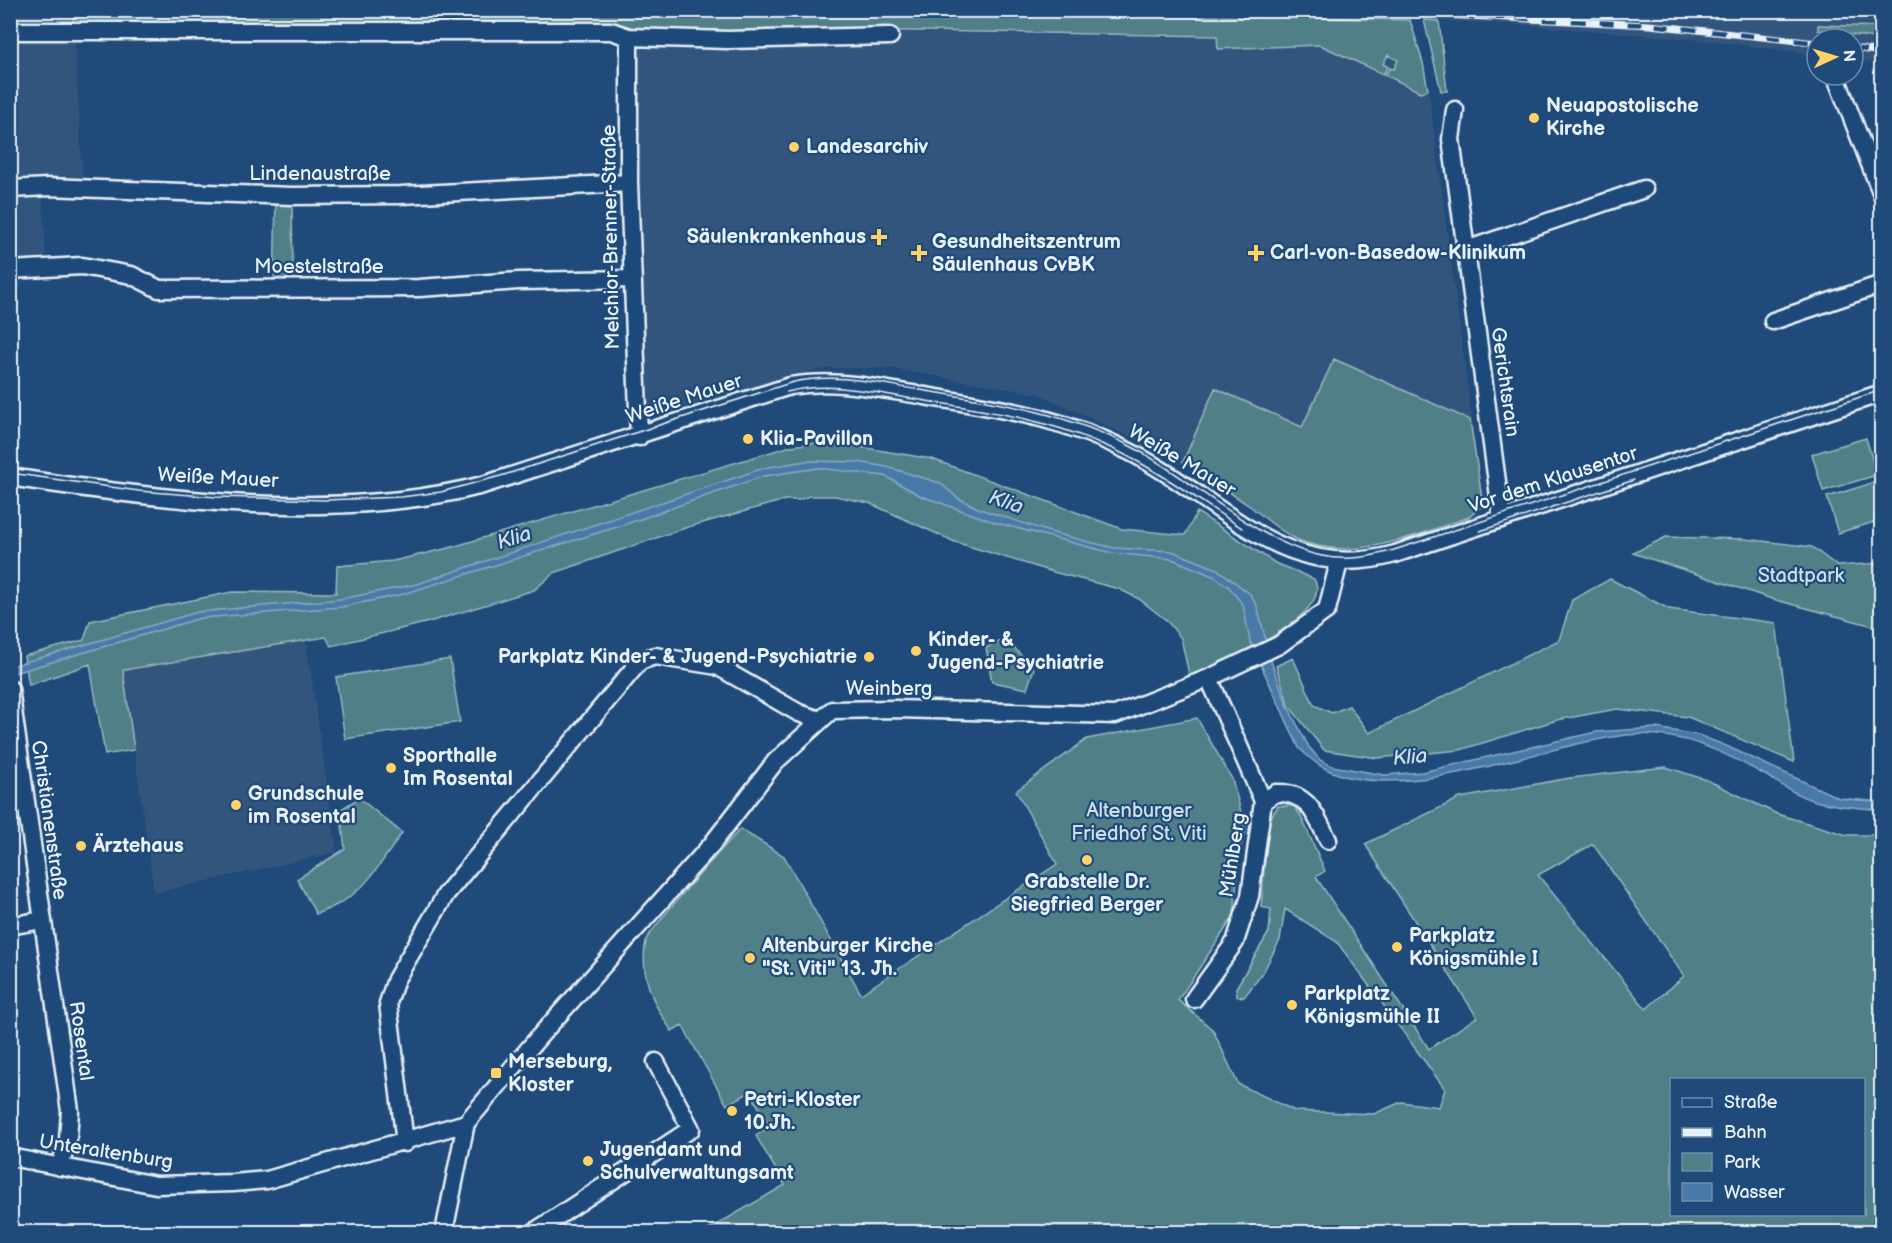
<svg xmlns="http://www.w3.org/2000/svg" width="1892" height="1243" viewBox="0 0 1892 1243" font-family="'Balsamiq Sans',sans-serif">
  <rect width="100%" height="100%" fill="#1f4a7a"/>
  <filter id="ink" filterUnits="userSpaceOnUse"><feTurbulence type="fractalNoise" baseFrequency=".0167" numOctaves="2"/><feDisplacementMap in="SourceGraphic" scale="12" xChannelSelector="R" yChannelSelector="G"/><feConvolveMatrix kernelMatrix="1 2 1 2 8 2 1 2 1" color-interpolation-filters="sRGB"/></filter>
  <g filter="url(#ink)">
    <path fill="#33547e" d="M11,11H73L83,182L42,184L46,260L11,263Z
      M899,11H1881V27L1819,25L1818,30L1881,39V64L1853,60V39H1817V55L1713,41L1523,25L1424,20Z
      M631,29L1395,39L1423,63L1427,79L1483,505L1469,517L1395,541L1355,549L1327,547L1298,540L1270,524L1250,506L1183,462L1039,394L888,368H829L799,374L650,417L638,414Z
      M306,640L337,852L154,893L123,670Z"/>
    <path fill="#517f88" stroke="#9cb8c0" stroke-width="1.5" fill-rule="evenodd" d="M73,10H899L1410,20L1423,63L1428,90L1420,92L1385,75L1390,68L1394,69L1398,60L1388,55L1383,64L1388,67L1383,74L1320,45L1218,49L1217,36L913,31L648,32L607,26L73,22Z
      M1424,20L1439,21L1447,91H1441Z
      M1818,25L1881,27V39L1818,30Z
      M276,196H292L293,288H274Z
      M1334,359L1470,420L1483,505L1469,517C1416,535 1351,564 1296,539C1277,530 1265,517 1248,505C1227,490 1205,476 1183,462L1215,388L1302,427Z
      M1866,438L1877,475L1823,491L1812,454Z
      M814,443L854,446L932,459L1122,529L1185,535L1197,512L1275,563L1314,579C1337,616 1216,666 1190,679L1181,638L1166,620L1139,599L1119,589L1053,572L955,542L869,503L835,496H809L799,500H785L688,527L554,573L534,590L429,622L331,646L326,637L123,670L134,750L105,755L90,664L29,685L24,656L84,640L90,621L232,592L336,593L337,566L393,561L449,548L791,446Z
      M1879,481L1881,520L1838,533L1827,497Z
      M1666,537L1745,539L1812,547L1837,566L1881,563V628L1772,599L1633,553Z
      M1610,579L1669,609L1776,623L1794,762L1688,717L1617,709L1557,720L1460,750L1377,758L1324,750L1289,706L1276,666L1293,658L1314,705L1332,713L1349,706L1369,733L1559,640L1572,600Z
      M1005,638L1034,669L1027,689L992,682L986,648Z
      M450,659L460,722L345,739L336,677Z
      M1197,718L1232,779L1246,830L1239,851L1234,916L1178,1000L1213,1030L1238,1084L1295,1111L1374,1114L1401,1102L1439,1107L1445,1089L1337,942L1285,909L1280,940L1262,974L1244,997L1237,996L1236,988L1269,932L1271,909L1261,907L1268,822L1278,806H1294L1301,816L1325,871L1316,877L1429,1049L1477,1017L1365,844L1460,798L1570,778L1666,767L1707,780L1777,814L1847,835H1881V1232H704L785,1185L756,1136L770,1126L750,1092L727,1105L682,1025L672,1031C653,1006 639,972 646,941C648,930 727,844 740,829L784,856L861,994L1057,864L1016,791L1087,739ZM1593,844L1684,976L1646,1009L1538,875ZM1672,1080H1864V1214H1672Z
      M359,798L402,833C374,872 363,898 316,914L297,879L345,849L340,810Z"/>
    <path fill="#4a7aa7" stroke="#89aac7" stroke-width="1.5" d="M806,461L858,462L887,467L940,483L958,498L980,509L1053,533L1114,548L1172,551L1217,569L1250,594L1257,606L1272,664L1288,707L1309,747L1320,760L1332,766L1385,775L1422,772L1596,732L1656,728L1698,735L1724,745L1839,798L1881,802V810C1858,807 1832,807 1809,799C1794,794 1779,783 1765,775C1722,751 1679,730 1627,735C1543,744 1405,806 1328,770C1317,765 1308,757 1299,748L1250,641L1243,605L1229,587L1215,577L1172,559L1112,553L997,523L921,496L885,476L818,468L764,476L623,525L400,595L341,607L201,618L11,674V666L198,612L341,599L417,584L764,468Z"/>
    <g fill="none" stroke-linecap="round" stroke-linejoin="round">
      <defs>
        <path id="minor" d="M10,31H611L629,37L728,40L890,36
          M629,37V183L639,437
          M1836,77L1882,195
          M1455,110L1451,139L1502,519
          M10,189L47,187L292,196L401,195L629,183
          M1466,250L1644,189
          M10,270L82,266L131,275L159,289L419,288L519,281L632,279
          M1773,321L1882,284
          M10,477C159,500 337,523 483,485L790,386C836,378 880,389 925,396C1001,409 1060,416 1130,452C1221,498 1283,586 1395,554L1882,393
          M10,689L70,1111L68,1139L60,1167
          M1263,801L1276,793C1308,791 1316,816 1328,840
          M10,926L42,920
          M1194,999L1235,942L1250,896L1263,801L1209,678
          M405,1143L388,1003L396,979L446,894L640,661L655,656L717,666L799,713L820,720
          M10,1157L156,1185L233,1183L267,1180L466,1123L538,1038L712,844L775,762L832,710L895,709L1115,715L1209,678L1279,645L1327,610L1339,562
          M444,1232L466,1123
          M534,1232L691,1129L656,1062"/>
      </defs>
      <use href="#minor" stroke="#e8f1f8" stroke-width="21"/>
      <use href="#minor" stroke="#1f4a7a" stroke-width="16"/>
      <path stroke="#e8f1f8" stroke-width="1.5" d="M787,392C829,381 872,392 914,399C976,409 1039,417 1097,442C1149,463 1195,498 1242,528
        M10,473L139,491L217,497L325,500L401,497L441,492L504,475L790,383C834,372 876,383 920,390C995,402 1066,412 1134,448C1191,478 1261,545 1322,556C1347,561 1370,557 1394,550L1882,390
        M1480,531L1634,480"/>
      <defs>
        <path id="rail" d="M1348,10L1650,25L1817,43
          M1853,48L1882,52"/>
      </defs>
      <use href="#rail" stroke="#e8f1f8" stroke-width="7"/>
      <use href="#rail" stroke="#1f4a7a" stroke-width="4.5" stroke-dasharray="14" stroke-linecap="butt"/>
    </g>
  </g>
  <g fill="#ffd166" stroke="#1f4a7a" stroke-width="2">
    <circle cx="1534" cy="118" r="6"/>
    <circle cx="794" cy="147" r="6"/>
    <path d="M876 228h6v6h6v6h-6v6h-6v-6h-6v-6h6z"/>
    <path d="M916 244h6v6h6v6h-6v6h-6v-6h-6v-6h6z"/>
    <path d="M1253 244h6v6h6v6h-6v6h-6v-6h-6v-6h6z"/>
    <circle cx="748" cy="439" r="6"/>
    <circle cx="916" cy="651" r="6"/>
    <circle cx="869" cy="657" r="6"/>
    <circle cx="391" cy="768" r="6"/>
    <circle cx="236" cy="805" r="6"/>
    <circle cx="81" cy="846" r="6"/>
    <circle cx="1087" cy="860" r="6"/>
    <circle cx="1397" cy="947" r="6"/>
    <circle cx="750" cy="958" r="6"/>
    <circle cx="1292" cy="1005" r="6"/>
    <rect x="490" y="1067" width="12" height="12" rx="3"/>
    <circle cx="732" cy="1111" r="6"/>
    <circle cx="588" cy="1161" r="6"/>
  </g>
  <g text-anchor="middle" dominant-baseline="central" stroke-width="4.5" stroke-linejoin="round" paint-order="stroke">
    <g font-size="20" font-weight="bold" fill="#e8f1f8" stroke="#1f4a7a" text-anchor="start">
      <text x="1546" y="106">Neuapostolische<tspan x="1546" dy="23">Kirche</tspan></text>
      <text x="806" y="147">Landesarchiv</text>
      <text x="866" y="237" text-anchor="end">Säulenkrankenhaus</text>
      <text x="932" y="242">Gesundheitszentrum<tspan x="932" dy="23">Säulenhaus CvBK</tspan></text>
      <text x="1270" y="253">Carl-von-Basedow-Klinikum</text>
      <text x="760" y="439">Klia-Pavillon</text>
      <text x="928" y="640">Kinder- &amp;<tspan x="928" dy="23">Jugend-Psychiatrie</tspan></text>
      <text x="857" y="657" text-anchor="end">Parkplatz Kinder- &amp; Jugend-Psychiatrie</text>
      <text x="403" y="756">Sporthalle<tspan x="403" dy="23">Im Rosental</tspan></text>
      <text x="248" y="794">Grundschule<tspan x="248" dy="23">im Rosental</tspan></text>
      <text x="93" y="846">Ärztehaus</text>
      <text x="1087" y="882" text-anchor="middle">Grabstelle Dr.<tspan x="1087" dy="23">Siegfried Berger</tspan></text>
      <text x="1409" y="936">Parkplatz<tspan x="1409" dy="23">Königsmühle I</tspan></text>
      <text x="762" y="946">Altenburger Kirche<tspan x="762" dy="23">"St. Viti" 13. Jh.</tspan></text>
      <text x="1304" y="994">Parkplatz<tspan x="1304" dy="23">Königsmühle II</tspan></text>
      <text x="508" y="1062">Merseburg,<tspan x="508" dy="23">Kloster</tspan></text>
      <text x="744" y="1100">Petri-Kloster<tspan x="744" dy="23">10.Jh.</tspan></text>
      <text x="600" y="1150">Jugendamt und<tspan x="600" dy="23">Schulverwaltungsamt</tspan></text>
    </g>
    <g font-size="20" fill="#e8f1f8" stroke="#1f4a7a">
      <text x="320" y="174">Lindenaustraße</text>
      <text transform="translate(611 237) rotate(-91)">Melchior-Brenner-Straße</text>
      <text x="319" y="267">Moestelstraße</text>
      <text transform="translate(1505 382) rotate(82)">Gerichtsrain</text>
      <text transform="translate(684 399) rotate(-18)">Weiße Mauer</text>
      <text transform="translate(1182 461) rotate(31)">Weiße Mauer</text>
      <text transform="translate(218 478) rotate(3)">Weiße Mauer</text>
      <text transform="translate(1553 480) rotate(-18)">Vor dem Klausentor</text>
      <text x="889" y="689">Weinberg</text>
      <text transform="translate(49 820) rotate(82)">Christianenstraße</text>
      <text transform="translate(1233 855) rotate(-81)">Mühlberg</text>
      <text transform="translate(81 1041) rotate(82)">Rosental</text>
      <text transform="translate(106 1152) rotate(9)">Unteraltenburg</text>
    </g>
    <g font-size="20" fill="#d1e0e7" stroke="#1f4a7a">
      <text x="1801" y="576">Stadtpark</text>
      <text x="1139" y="811">Altenburger<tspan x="1139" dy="23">Friedhof St. Viti</tspan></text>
    </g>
    <g font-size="21" font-style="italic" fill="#d0dfec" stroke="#1f4a7a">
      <text transform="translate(1006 502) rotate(19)">Klia</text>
      <text transform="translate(514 538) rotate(-18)">Klia</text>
      <text transform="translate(1410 757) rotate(-5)">Klia</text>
    </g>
  </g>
  <rect width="1892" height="1243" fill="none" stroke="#1f4a7a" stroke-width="36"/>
  <rect x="18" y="18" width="1856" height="1207" fill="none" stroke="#e8f1f8" stroke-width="2" filter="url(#ink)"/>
  <rect x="1670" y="1078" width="195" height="138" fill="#1f4a7a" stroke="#6f8dac" stroke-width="1.5"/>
  <rect x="1682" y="1098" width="30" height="9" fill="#1f4a7a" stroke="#6f8dac" stroke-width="1.5"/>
  <text x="1724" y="1108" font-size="18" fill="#e8f1f8">Straße</text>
  <rect x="1682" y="1128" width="30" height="9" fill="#e8f1f8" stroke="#6f8dac" stroke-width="1.5"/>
  <text x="1724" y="1138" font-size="18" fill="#e8f1f8">Bahn</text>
  <rect x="1682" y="1153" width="30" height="18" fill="#517f88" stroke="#6f8dac" stroke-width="1.5"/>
  <text x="1724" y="1168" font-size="18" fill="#e8f1f8">Park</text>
  <rect x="1682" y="1183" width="30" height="18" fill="#4a7aa7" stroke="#6f8dac" stroke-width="1.5"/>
  <text x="1724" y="1198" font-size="18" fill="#e8f1f8">Wasser</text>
  <g transform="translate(1835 57) rotate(86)"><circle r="28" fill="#1f4a7a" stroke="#6f8dac" stroke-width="1.5"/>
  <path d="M0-4.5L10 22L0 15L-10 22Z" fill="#ffd166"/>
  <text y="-9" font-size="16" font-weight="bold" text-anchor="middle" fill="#e8f1f8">N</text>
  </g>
</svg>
